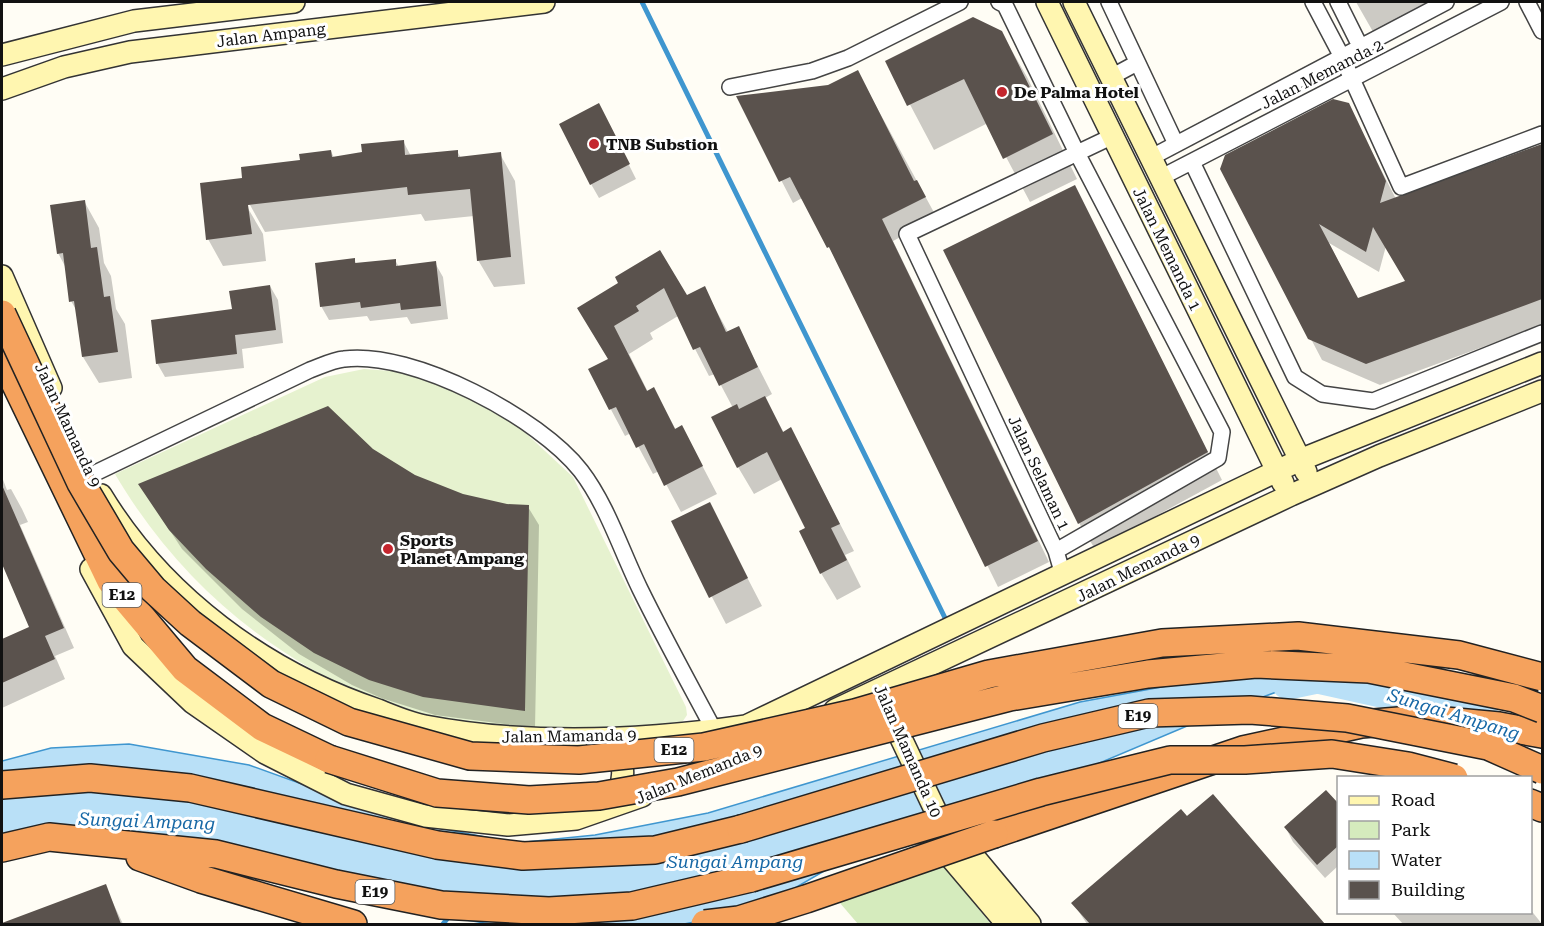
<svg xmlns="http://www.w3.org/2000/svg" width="1544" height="926" viewBox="0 0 1544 926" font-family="'Roboto Serif',serif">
  <rect width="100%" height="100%" fill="#fffdf5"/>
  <path fill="#d5ebbd" d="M931,851L991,924H858L840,903Z"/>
  <path fill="#e6f2cf" d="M364,369L404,372L465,393L517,425L573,477L686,707L687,715L683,721C645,738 597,731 557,729C525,728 477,731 447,725C422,720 394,708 370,698C261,651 175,576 115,474L325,377Z"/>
  <path fill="#b9e0f7" stroke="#3f96cf" stroke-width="1.5" d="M1221,676L1317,677L1206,718L1064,778L843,860L757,910L684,924H490L449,917L240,851L2,850V761L51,748L129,744L249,765L407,822L516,843L595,835L708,813L1080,702Z"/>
  <path fill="#0003" fill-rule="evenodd" d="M1356,2H1456L1381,39L1376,37Z
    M1001,32L1027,77L1077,179L1030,202L988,123L934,150L887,61Z
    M869,93L937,218L893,241L1049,562L998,587L841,269L802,198L793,203L738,97Z
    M1348,105L1396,199L1542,145V325L1380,385L1322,360L1222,169ZM1329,243L1379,272L1386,246L1407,281L1358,300Z
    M606,119L636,179L599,198L591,184Z
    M403,141L411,156L457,151L461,158L500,154L515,181L525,284L494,287L478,260L474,216L425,221L421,214L265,232L250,205H246L263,234L266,261L223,266L208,239L243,179L331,151L334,158L364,154Z
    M1075,187L1222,480L1095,549L1079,523Z
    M84,201L99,228L104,263L111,276L116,309L125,324L132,378L99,383L83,357L78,313L71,301L66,268L58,253Z
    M659,252L686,297L704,288L728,332L738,327L772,394L765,398L784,433L791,429L854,551L845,555L861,587L837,600L821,573L807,528L782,479L754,494L738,467L733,408L715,374L709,376L678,316L650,333L653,339L629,354L648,392L654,389L676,430L682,427L717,494L681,512L659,471L653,474L631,433L625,436L590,370L609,360L594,335L620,283Z
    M354,259L357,265L395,260L399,267L435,263L443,277L448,319L411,324L407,317L370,321L367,316L329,320L321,306Z
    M270,286L278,300L283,343L242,349L244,368L165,377L157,363Z
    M372,450L414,476L463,496L507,506L528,507L539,525L535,728L435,715L381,698L352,685L299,654L242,609L182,549L140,485Z
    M2,477L7,490L11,489L22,509L28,522L20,525L74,648L55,656L65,679L2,708V641L31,628L2,561Z
    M709,504L762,606L726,624L673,522Z
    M1326,792L1338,806V866L1325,878L1293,842L1286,828Z
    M1213,796L1323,924H1087L1073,903Z
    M105,886L123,924H32L28,915Z
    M1530,909L1542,924H1403L1392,912H1530Z"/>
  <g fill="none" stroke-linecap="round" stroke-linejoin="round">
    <path stroke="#3f96cf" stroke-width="5" d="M642,2L948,624
      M443,924L451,914"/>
    <path stroke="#b9e0f7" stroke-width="33" d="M1288,683L1317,677L1421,700L1485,721"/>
  </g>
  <path fill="#5a524d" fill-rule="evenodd" d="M973,17L1002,31L1053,134L1003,159L964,79L907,106L885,61Z
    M858,70L914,181L917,180L926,197L882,219L1038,541L985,567L829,247L827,248L790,177L779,182L736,96L828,85Z
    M1333,99L1349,103L1386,181L1380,203L1542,144V299L1366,364L1308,339L1220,169L1225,155ZM1319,224L1366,252L1373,227L1405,281L1358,298Z
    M599,103L630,164L590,185L559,124Z
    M404,140L405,155L458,150V157L501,152L511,257L477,261L470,189L408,195L407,187L248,205L252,234L206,240L200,183L242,178L241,167L300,160L299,154L331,150L332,157L362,152L361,144Z
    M1075,185L1208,452L1078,524L943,250Z
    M85,200L91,248L97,247L104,297L110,296L118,352L82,357L74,301L69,302L63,253L57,254L50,205Z
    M660,250L687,295L705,286L726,332L739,326L758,367L719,386L700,347L693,350L664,288L636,306L639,311L614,326L647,391L654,387L675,429L682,425L703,466L664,486L644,444L636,448L616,407L609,410L588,369L608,359L577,308L618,283L615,277Z
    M355,258V263L396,259V266L436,261L441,306L401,310L400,303L361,308L360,302L320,307L315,263Z
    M270,285L276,330L235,335L237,354L156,364L151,320L232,309L229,291Z
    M765,396L783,432L791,427L840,524L831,528L847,560L820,574L799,531L805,528L767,452L737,468L711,417L737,404L739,409Z
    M328,406L373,449L415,475L463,494L507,504L529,505L525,711L423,697L369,680L314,653L261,617L206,569L169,530L138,484Z
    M2,485L64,628L45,636L55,659L2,683V639L29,627L2,564Z
    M710,502L748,578L709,598L671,521Z
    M1326,790L1338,803V846L1317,865L1284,827Z
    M1213,794L1325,924H1090L1071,903L1181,809L1187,816Z
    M106,884L121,924H2V923Z"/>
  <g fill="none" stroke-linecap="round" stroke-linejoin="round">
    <defs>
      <path id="street" d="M999,2L1005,5L1077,153L1222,432L1218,458L1056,551
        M1109,2L1176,144
        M1313,2L1342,57L1401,187L1542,134
        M1338,2L1360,46
        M1527,2L1542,31
        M1111,77L1137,63
        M730,87L812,71L848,58L960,2
        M1150,158L1446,2
        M1192,162L1295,377L1322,394L1373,401L1542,333
        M1160,178L1501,2
        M89,476L310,370C321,366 333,360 344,359C413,350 540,418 581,471C607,505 621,550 640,589C663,636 689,683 714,730
        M1063,575L1056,551L907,234L1113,136"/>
      <path id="secondary" d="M1047,2L1283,483
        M1074,2L1306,472
        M2,55L134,21L294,2
        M2,89L64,67L130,52L544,2
        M2,276L51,388
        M101,495C163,597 265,672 378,710C393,716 409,723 425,726C530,746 641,741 746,726L1300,460L1542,363
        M91,569L133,646L193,703L265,753L346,794L425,816L508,825L576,819L642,796
        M835,710L1291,495L1379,456L1542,391
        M889,713L948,837L951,858L1007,924
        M610,746C629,761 624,786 612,804
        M951,838L965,846L1030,924"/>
      <path id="highway" d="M2,356L111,581L185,669L262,727L329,759
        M2,785L90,778L190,788L437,845L523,856L655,850L741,829
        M1530,803L1542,808
        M994,834L1243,750L1361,724L1424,719L1499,726L1542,734
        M2,848L49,837L216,854L336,884L441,905L549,911L632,906L751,878
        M140,857L201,879L353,924"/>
    </defs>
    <use href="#street" stroke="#444" stroke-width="18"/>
    <use href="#secondary" stroke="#333" stroke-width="24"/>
    <use href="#highway" stroke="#222" stroke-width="30"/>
    <use href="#street" stroke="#fff" stroke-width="15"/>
    <use href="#secondary" stroke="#fff6b0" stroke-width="21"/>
    <use href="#highway" stroke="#f5a25d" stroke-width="27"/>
    <defs>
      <path id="highway-bridge" d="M2,314L81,483L121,551L153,589L190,623L271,684L349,722L470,756L579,760L704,747L855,713L989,674L1162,643L1298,636L1459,655L1542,677
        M329,759L437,793L529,800L599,796L678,782L1010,697L1148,674L1256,664L1369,669L1514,698L1542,709
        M741,829L1043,738L1149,713L1250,710L1347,718L1488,746L1542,770
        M751,878L1041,792L1170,760H1245L1332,754L1408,766L1454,778
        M705,924L739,920L806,899L994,834"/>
    </defs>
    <use href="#highway-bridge" stroke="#222" stroke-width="30" stroke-linecap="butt"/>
    <use href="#highway-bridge" stroke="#f5a25d" stroke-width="27"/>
  </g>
  <g fill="#c4262e" stroke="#fff" stroke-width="2">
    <circle cx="1002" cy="92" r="6"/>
    <circle cx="594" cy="144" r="6"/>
    <circle cx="388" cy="549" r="6"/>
  </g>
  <g text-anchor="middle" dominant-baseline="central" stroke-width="6" stroke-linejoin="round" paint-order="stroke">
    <g fill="#fff" stroke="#585858" stroke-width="1.5">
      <rect x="102.5" y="583" width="39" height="24" rx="4.5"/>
      <rect x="1118.5" y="704" width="39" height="24" rx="4.5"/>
      <rect x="654.5" y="738" width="39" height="24" rx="4.5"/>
      <rect x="355.5" y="880" width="39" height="24" rx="4.5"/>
    </g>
    <g font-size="15" font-weight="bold" fill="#111">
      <text x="122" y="595">E12</text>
      <text x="1138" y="716">E19</text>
      <text x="674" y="750">E12</text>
      <text x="375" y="892">E19</text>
    </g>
    <g font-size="16" fill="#111" stroke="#fff">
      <text transform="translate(271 35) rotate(-7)">Jalan Ampang</text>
      <text transform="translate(1322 74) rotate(-27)">Jalan Memanda 2</text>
      <text transform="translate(1167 249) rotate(64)">Jalan Memanda 1</text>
      <text transform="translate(68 425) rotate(65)">Jalan Mamanda 9</text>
      <text transform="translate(1039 473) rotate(65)">Jalan Selaman 1</text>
      <text transform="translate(1138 568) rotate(-26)">Jalan Memanda 9</text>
      <text transform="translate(569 736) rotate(-1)">Jalan Mamanda 9</text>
      <text transform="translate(908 751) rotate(66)">Jalan Mamanda 10</text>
      <text transform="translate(699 774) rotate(-22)">Jalan Memanda 9</text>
    </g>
    <g font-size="16" font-weight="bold" fill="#111" stroke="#fff" text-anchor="start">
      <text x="1014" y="92">De Palma Hotel</text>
      <text x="606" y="144">TNB Substion</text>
      <text x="400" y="540">Sports<tspan x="400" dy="18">Planet Ampang</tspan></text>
    </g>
    <g font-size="18" font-style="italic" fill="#1768a6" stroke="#fff">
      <text transform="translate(1454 714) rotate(17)">Sungai Ampang</text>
      <text transform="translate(147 821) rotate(2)">Sungai Ampang</text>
      <text x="735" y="861">Sungai Ampang</text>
    </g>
  </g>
  <rect width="1544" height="926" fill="none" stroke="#111111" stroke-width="6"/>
  <rect x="1337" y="776" width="195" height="138" fill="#ffffff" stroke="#a0a0a0" stroke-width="1.5"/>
  <rect x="1349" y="796" width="30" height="9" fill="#fff6b0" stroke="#a0a0a0" stroke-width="1.5"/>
  <text x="1391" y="806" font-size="18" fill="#111111">Road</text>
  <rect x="1349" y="821" width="30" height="18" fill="#d5ebbd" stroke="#a0a0a0" stroke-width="1.5"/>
  <text x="1391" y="836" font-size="18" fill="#111111">Park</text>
  <rect x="1349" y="851" width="30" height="18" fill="#b9e0f7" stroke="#a0a0a0" stroke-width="1.5"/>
  <text x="1391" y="866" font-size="18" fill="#111111">Water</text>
  <rect x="1349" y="881" width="30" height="18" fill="#5a524d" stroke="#a0a0a0" stroke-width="1.5"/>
  <text x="1391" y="896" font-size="18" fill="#111111">Building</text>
</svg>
